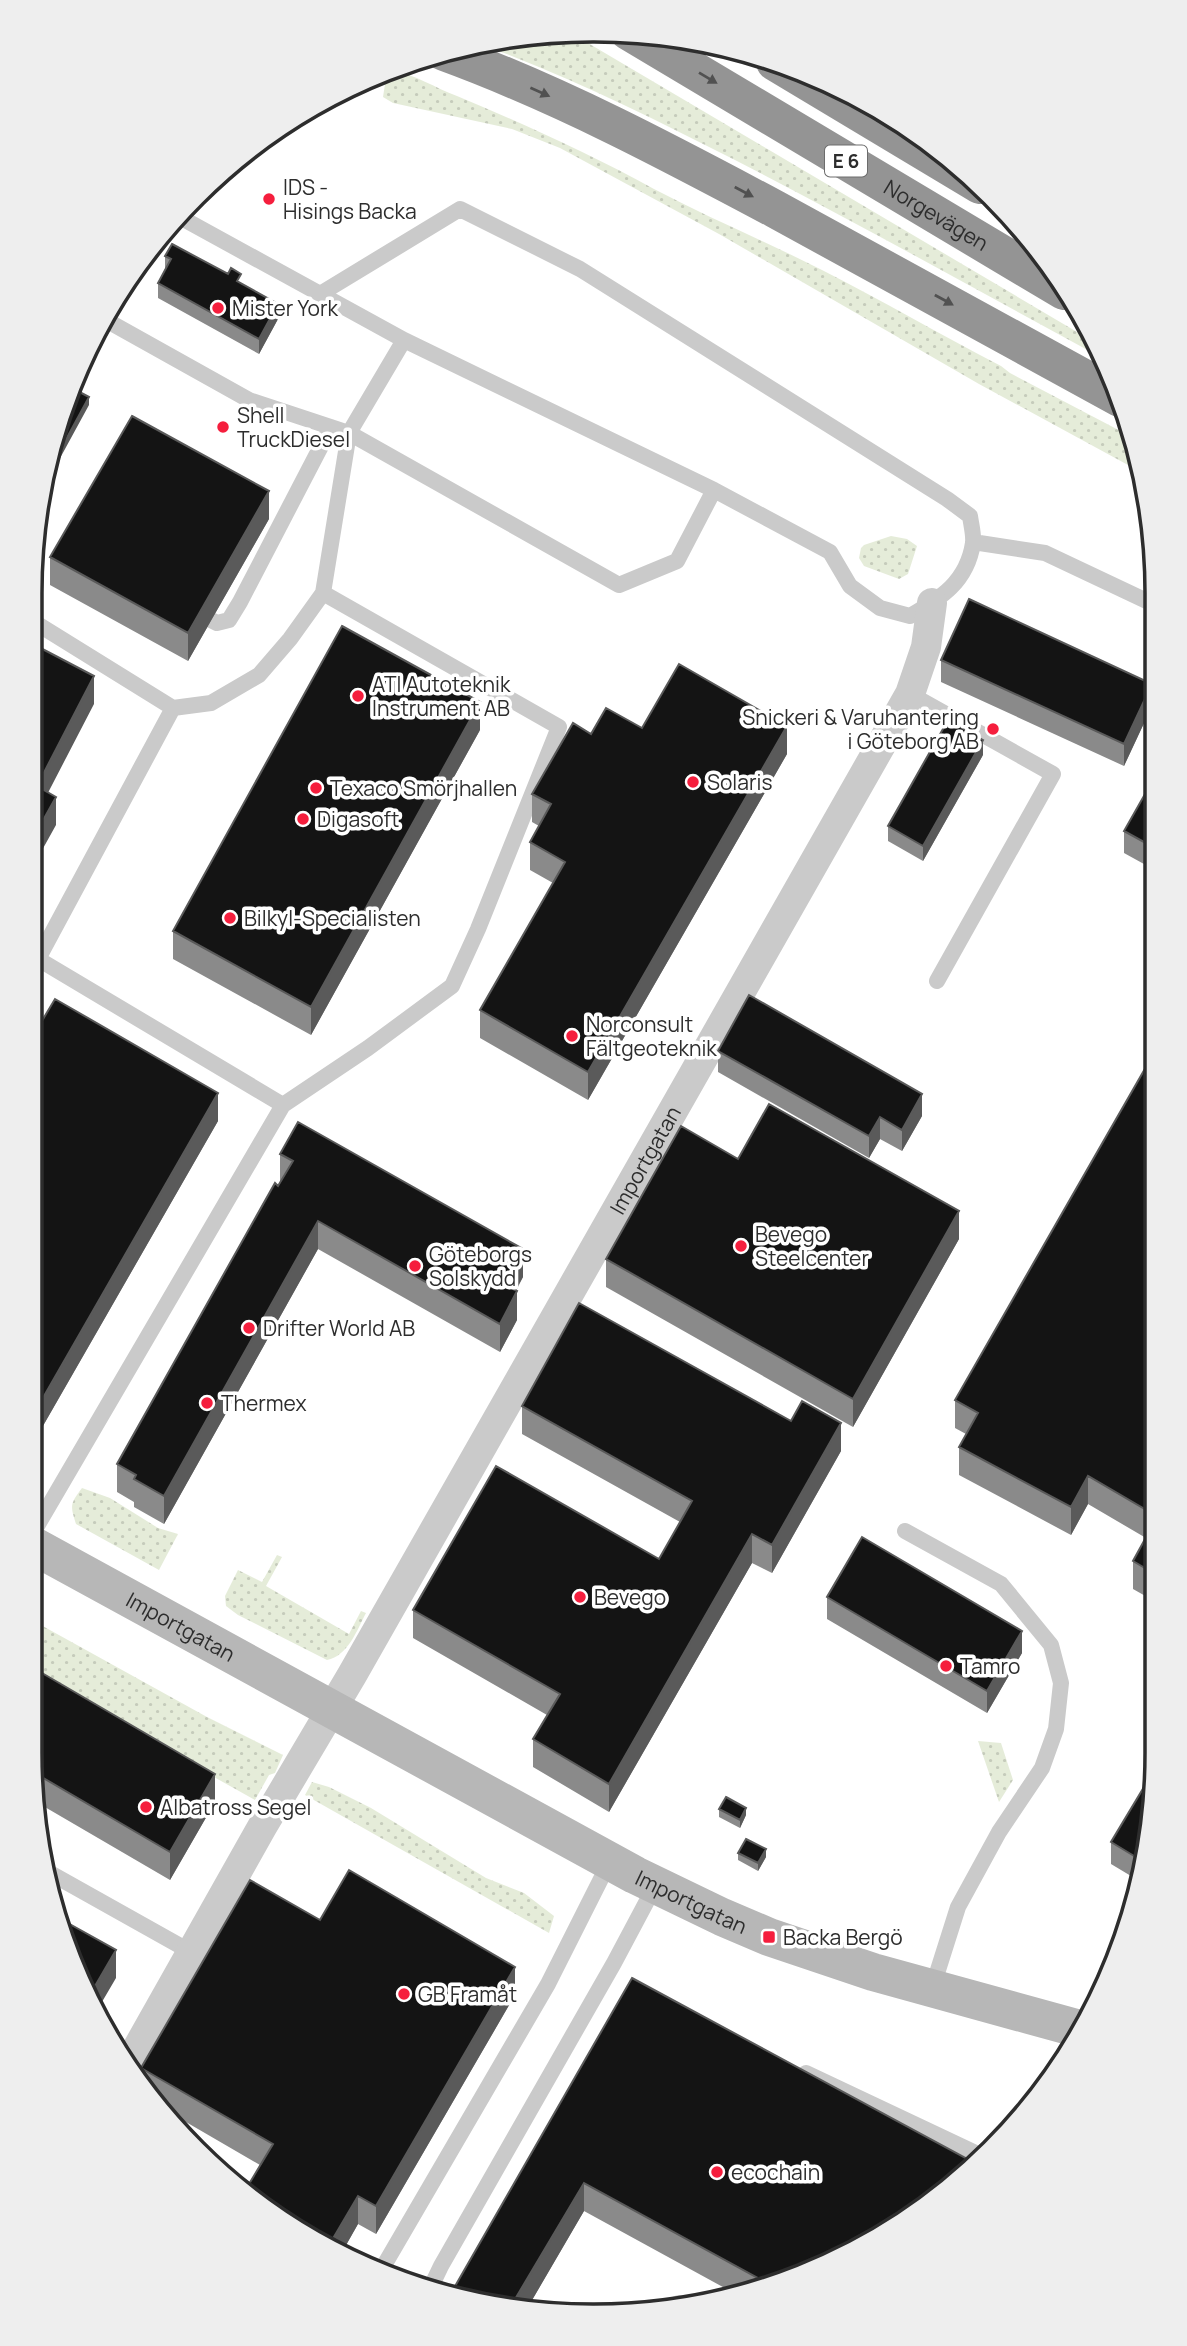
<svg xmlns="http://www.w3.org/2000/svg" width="1187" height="2346" viewBox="0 0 1187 2346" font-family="Manrope,sans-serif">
  <defs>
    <pattern id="grass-dots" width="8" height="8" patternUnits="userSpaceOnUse" patternTransform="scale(1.75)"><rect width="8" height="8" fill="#e5ecd9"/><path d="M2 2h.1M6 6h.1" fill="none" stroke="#c5cbbb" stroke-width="1.8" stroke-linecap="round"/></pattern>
  </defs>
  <rect width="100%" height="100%" fill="#fff"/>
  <path fill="url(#grass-dots)" d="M571,33L1094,342L1104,359C981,292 859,224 735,160C652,118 568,76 480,44L520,35Z
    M392,71C415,74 435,88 457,96C524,124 590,154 654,189C709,218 767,242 822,270C883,301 941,335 1001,366L1010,373L1130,436L1139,471L979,384L719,234L560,148L512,129L393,103L383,97L385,84Z
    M891,536L907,539L917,546L908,574L899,579L864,566L859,558L861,548L864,545Z
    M82,1488L110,1498L158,1528L178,1534L159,1570L76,1524C70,1505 70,1504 82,1488Z
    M277,1555L282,1557L266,1586L349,1634L361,1611L366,1613C357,1630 348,1656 327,1660L238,1615L226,1606L225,1596L238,1570L262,1582Z
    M30,1619L207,1717L283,1755L275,1773L269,1775L255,1800L30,1674Z
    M978,1741L1001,1743L1013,1780L999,1802Z
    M312,1782L329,1787L371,1808L486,1878L524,1893L554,1916L549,1933L305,1795Z"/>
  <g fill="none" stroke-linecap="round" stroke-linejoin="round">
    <path stroke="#cacaca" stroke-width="16" d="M320,294L460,209L580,269L947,499L970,516C971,524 974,535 973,543C967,582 941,598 910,616L880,608L850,586L830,552L714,490L677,561L619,585L349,433L323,593
      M104,319L249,400L349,433L404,340L178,216
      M404,340L714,490
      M973,542L1045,553L1153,604
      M211,620L217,623L229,620L240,602L331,427
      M910,694L1053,774L937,981
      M173,708L211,703L259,675L290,639L323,593L559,727L478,929L452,986L368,1048L283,1105
      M31,972L173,708L31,620
      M905,1531L1001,1584L1051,1645L1061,1683L1056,1729L1042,1768L999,1832L958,1907L932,1989
      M30,1538L283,1105L38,959
      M50,1873L191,1952
      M806,2073L984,2157
      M379,2274L548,1984L610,1861
      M430,2289L441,2266L614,1963L656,1884
      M658,2311L679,2303L685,2306"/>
    <path stroke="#cacaca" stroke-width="30" id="s1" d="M129,2063L262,1827L352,1675L910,694L926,647L932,603"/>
    <path stroke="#b7b7b7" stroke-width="38" id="s2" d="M30,1544L635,1875L722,1917L769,1937L873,1972L1080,2029"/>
    <g stroke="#949494" stroke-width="38">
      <path id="s3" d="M628,31L1064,291"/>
      <path d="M444,52C559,94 668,152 775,209C890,271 1005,334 1120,398"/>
      <path d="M775,62L980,185"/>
    </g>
  </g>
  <path fill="#8a8a8a" d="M165,256L241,283L278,319L259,354L158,298V283L165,269Z
    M269,519L188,661L50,585V557Z
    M941,660L1152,706L1124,766L941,682Z
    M642,728L787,754L588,1100L480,1038V1010L553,883L530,870V842L539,826L532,822V794L591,734Z
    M480,730L311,1035L173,959V931Z
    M983,755L923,861L888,841V826Z
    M1153,780V869L1124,853V831Z
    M30,1041L218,1121L36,1438L30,1435Z
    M718,1051L922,1116L902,1151L880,1139L869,1158L718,1072Z
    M1154,1053L1156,1602L1133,1589V1561L1146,1538L1088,1504L1071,1535L959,1475V1447L966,1434L955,1428V1400Z
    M280,1154L523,1277L516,1291L517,1320L500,1352L318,1249L164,1524L134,1507V1502L117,1492V1464L280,1182Z
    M738,1159L959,1239L853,1427L606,1287V1259Z
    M522,1406L841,1451L772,1573L752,1563L609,1812L533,1767V1739L547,1715L413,1638V1610L659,1559L680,1522L522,1434Z
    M827,1597L1022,1653L987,1713L827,1619Z
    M30,1753L215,1802L170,1880L38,1803Z
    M1156,1789L1141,1882L1111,1864V1842Z
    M719,1809L746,1815L740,1828L719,1817Z
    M738,1853L766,1857L758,1871L738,1860Z
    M320,1920L515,1995L376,2234L358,2224L341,2254L281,2221L246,2189L260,2165L155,2104L146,2096L141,2085V2068Z
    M632,1978L842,2258L732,2292L584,2211L528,2307Z"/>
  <path fill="#5a5a5a" d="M278,304V319L259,354V339Z
    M89,397V405L41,493L43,482Z
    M269,491V519L188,661V633Z
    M94,676V704L37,814V786Z
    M1152,684V706L1124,766V744Z
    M480,702V730L311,1035V1007Z
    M787,726V754L588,1100V1072Z
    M983,740V755L923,861V846Z
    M56,797V825L31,870V842Z
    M218,1093V1121L36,1438V1410Z
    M922,1094V1116L902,1151V1130Z
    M880,1117V1139L869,1158V1136Z
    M959,1211V1239L853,1427V1399Z
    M318,1221V1249L164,1524V1496Z
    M523,1249V1277L503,1312V1284Z
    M517,1291V1320L500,1352V1324Z
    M841,1423V1451L772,1573V1545Z
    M1088,1476V1504L1071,1535V1507Z
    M752,1534V1563L609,1812V1784Z
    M1022,1631V1653L987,1713V1691Z
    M215,1774V1802L170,1880V1852Z
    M746,1808V1815L740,1828V1820Z
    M766,1849V1857L758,1871V1863Z
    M116,1950V1978L99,2007L91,1993Z
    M515,1967V1995L376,2234V2206Z
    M584,2183V2211L528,2307L511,2306Z
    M358,2196V2224L341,2254L328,2247Z"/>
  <path fill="#141414" stroke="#5a5a5a" stroke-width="2" d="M172,244L228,274L231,268L241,274L237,281L278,304L259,339L158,283L171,259L165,256Z
    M72,388L89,397L43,482L49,448Z
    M132,416L269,491L188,633L50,557Z
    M969,599L1152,684L1124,744L941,660Z
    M342,626L480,702L311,1007L173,931Z
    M31,643L94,676L37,786L56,797L31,842Z
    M679,664L787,726L588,1072L480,1010L565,862L530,842L551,804L532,794L573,723L591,734L606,708L642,728Z
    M948,720L983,740L923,846L888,826Z
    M1153,780V847L1124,831Z
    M749,995L922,1094L902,1130L880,1117L869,1136L718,1051Z
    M55,999L218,1093L36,1410L30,1407V1041Z
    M1154,1053L1155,1515L1088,1476L1071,1507L959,1447L978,1413L955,1400Z
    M769,1104L959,1211L853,1399L606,1259L681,1126L738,1159Z
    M298,1122L523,1249L503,1284L517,1291L500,1324L318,1221L164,1496L134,1479L136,1475L117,1464L275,1183L278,1186L293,1161L280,1154Z
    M579,1303L791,1421L802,1401L841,1423L772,1545L752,1534L609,1784L533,1739L560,1694L413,1610L496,1466L659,1559L692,1501L522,1406Z
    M1155,1521V1574L1133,1561Z
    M862,1537L1022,1631L987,1691L827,1597Z
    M30,1666L215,1774L170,1852L33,1772L30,1753Z
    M1153,1772L1156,1773V1789L1144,1862L1111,1842Z
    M726,1797L746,1808L740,1820L719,1809Z
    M746,1839L766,1849L758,1863L738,1853Z
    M349,1870L515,1967L376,2206L358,2196L328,2247L276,2217L246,2189L273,2144L141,2068L250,1880L320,1920Z
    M57,1917L116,1950L91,1993L60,1934Z
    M632,1978L975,2163L842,2258L765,2282L584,2183L511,2306L483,2305L450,2295Z"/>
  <defs><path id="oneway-solid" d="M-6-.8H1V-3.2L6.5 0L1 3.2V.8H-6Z" transform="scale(1.75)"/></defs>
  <g fill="#515151">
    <use href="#oneway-solid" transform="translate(708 78) rotate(31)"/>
    <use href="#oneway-solid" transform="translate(540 92) rotate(24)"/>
    <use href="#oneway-solid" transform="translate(744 192) rotate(28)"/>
    <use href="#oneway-solid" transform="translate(944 300) rotate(29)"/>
  </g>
  <g fill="#f51e3d" stroke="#fff" stroke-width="2.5">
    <circle cx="269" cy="199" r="7"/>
    <circle cx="218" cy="308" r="7"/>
    <circle cx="223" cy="427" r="7"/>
    <circle cx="358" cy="696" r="7"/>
    <circle cx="993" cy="729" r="7"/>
    <circle cx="693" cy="782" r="7"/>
    <circle cx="316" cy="788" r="7"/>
    <circle cx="303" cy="819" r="7"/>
    <circle cx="230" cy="918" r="7"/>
    <circle cx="572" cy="1036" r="7"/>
    <circle cx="741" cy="1246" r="7"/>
    <circle cx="415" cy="1266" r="7"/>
    <circle cx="249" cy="1328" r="7"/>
    <circle cx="207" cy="1403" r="7"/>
    <circle cx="580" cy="1597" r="7"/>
    <circle cx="946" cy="1666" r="7"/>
    <circle cx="146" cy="1807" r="7"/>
    <rect x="762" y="1930" width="14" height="14" rx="3.5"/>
    <circle cx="404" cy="1994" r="7"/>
    <circle cx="717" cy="2172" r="7"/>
  </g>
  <g text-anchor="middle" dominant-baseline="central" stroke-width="7" stroke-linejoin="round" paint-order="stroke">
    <rect fill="#fff" stroke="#6c6c6c" stroke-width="2" x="825" y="145.5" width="42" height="31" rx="5"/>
    <g font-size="19" font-weight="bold" fill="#2d2d2d">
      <text x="846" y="161">E 6</text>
    </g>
    <g font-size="21" fill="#2d2d2d" stroke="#fff" text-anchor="start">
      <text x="283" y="187">IDS -<tspan x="283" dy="24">Hisings Backa</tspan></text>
      <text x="232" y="308">Mister York</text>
      <text x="237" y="415">Shell<tspan x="237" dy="24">TruckDiesel</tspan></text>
      <text x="372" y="684">ATI Autoteknik<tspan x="372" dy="24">Instrument AB</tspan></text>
      <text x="979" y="717" text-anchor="end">Snickeri &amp; Varuhantering<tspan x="979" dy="24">i Göteborg AB</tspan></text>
      <text x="707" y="782">Solaris</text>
      <text x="330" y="788">Texaco Smörjhallen</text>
      <text x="317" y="819">Digasoft</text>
      <text x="244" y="918">Bilkyl-Specialisten</text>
      <text x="586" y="1024">Norconsult<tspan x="586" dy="24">Fältgeoteknik</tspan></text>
      <text x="755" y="1234">Bevego<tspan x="755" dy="24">Steelcenter</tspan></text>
      <text x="429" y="1254">Göteborgs<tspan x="429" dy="24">Solskydd</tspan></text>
      <text x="263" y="1328">Drifter World AB</text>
      <text x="221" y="1403">Thermex</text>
      <text x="594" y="1597">Bevego</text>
      <text x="960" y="1666">Tamro</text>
      <text x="160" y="1807">Albatross Segel</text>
      <text x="783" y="1937">Backa Bergö</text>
      <text x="418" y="1994">GB Framåt</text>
      <text x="731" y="2172">ecochain</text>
    </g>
    <g font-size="21" fill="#2d2d2d" stroke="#fff">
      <text stroke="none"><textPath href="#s3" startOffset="359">Norgevägen</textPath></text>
      <text stroke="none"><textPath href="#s1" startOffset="1040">Importgatan</textPath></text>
      <text stroke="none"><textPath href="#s2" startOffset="172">Importgatan</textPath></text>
      <text stroke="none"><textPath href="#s2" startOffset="752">Importgatan</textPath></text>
    </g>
  </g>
  <path d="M0 0H1187V2346H0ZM593 42H594A551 551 0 0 1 1145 593V1753A551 551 0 0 1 594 2304H593A551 551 0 0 1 42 1753V593A551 551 0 0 1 593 42Z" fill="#eee" fill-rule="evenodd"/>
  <path fill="none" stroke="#2d2d2d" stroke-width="3.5" d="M593 42H594A551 551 0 0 1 1145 593V1753A551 551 0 0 1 594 2304H593A551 551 0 0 1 42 1753V593A551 551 0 0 1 593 42Z"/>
</svg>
